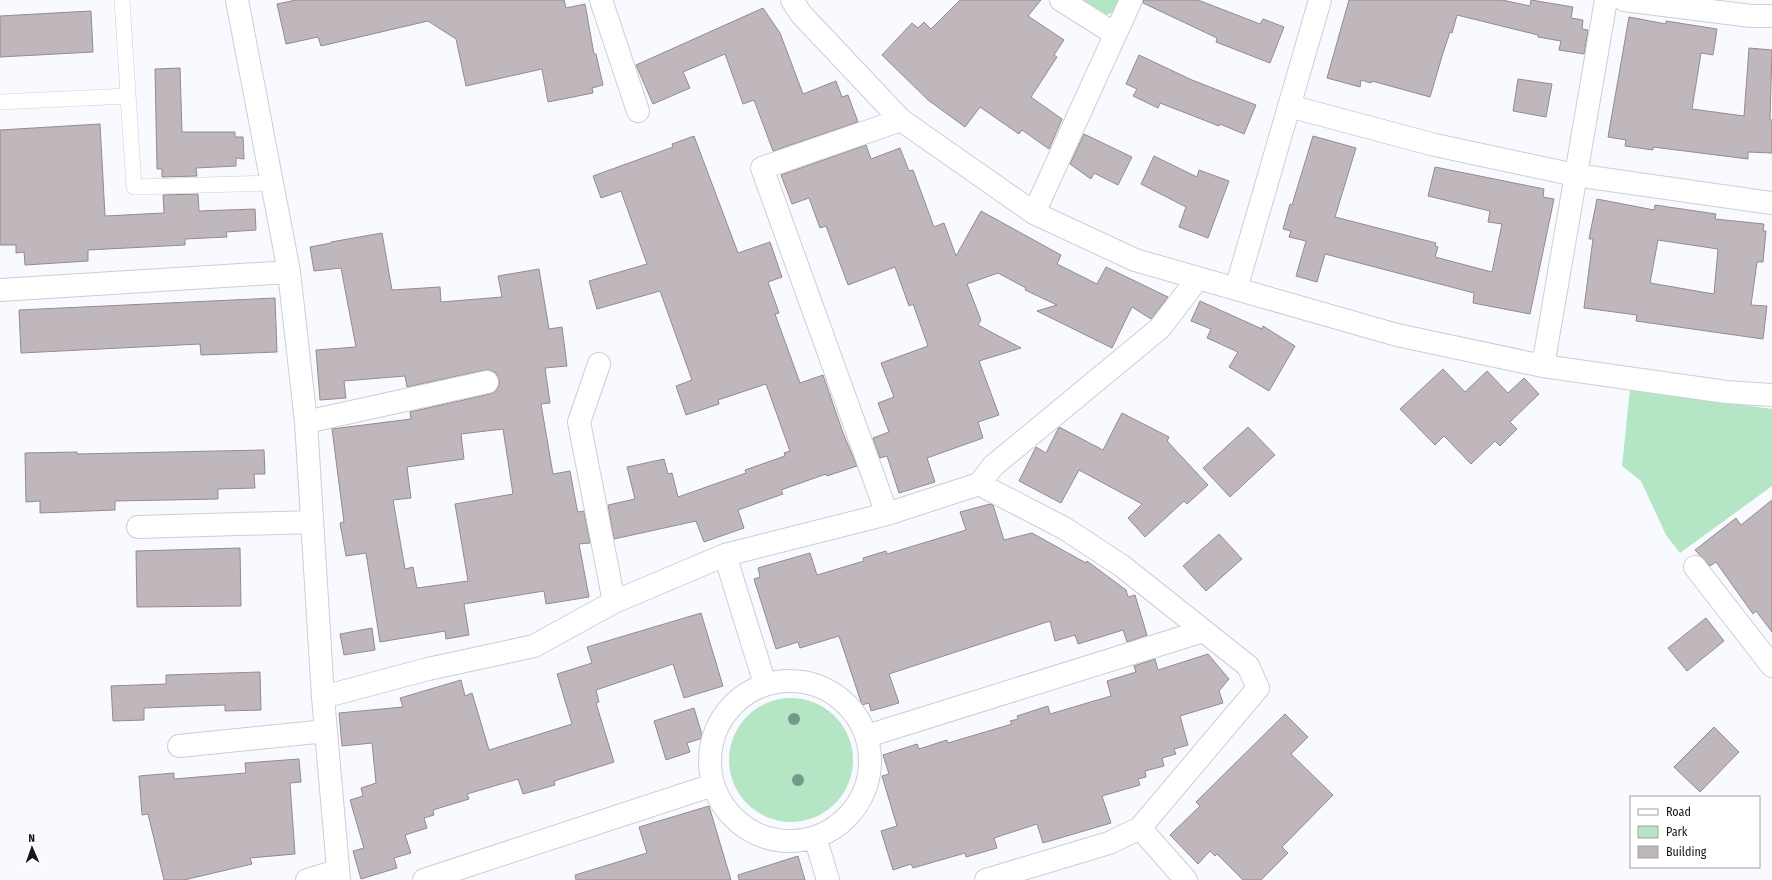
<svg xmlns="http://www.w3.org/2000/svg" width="1772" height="880" viewBox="0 0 1772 880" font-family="'Fira Sans Condensed',sans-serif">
  <rect width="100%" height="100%" fill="#f9faff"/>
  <path fill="#b4e6c5" d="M1071,0H1123L1117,12L1096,17Z
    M1630,389L1772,409V486L1680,553L1666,535L1641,481L1622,466Z
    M729 760a62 62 0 1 1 124 0a62 62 0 1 1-124 0Z"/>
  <path fill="#bfb7bb" stroke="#928b8f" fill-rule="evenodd" d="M296,0H564L566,8L585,4L594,54H596L603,85L592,88L593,93L548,102L542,69L466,86L456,39L428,21L321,46L318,37L286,44L277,4Z
    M960,0H1041L1028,16L1064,40L1054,55L1057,57L1031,97L1062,119L1049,149L1022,130L1019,134L980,107L965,127L928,100L882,55L912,23L918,28L924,22L931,29Z
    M1143,0H1198L1260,24L1263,19L1284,27L1270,63L1216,42L1217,38L1143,3Z
    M1349,0H1502L1530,6L1531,0L1573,7L1571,18L1583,20L1582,29L1588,30L1584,54L1559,50L1561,41L1538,37V35L1457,15L1452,33L1450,32L1443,53L1430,97L1372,81L1371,83L1361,80L1360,87L1327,78Z
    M763,8L780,33L803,94L836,81L842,97L848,95L858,122L773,151L754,100L743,104L725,54L683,72L690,88L653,104L636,65Z
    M91,11L93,52L0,57V16Z
    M1629,17L1666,24V21L1717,29L1713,55L1701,53L1692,109L1744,116L1749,48L1772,50L1770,120H1772V153L1748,152V159L1653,147V150L1625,146L1626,140L1608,137Z
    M1139,55L1192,80L1256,105L1244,134L1220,124L1219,126L1160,103L1158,108L1133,96L1137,89L1126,84Z
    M180,68L182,132H235V137H243L244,159L236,158V166L196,168L197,176L162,177V169H157L155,69Z
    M1518,79L1552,84L1546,117L1513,111Z
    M100,124L105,216L164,213L163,195L198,194L199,211L255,209L256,230L226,232L227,237L185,239V245L88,250V261L25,265L24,252L16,253V245H0V130Z
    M1084,134L1132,157L1118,185L1094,173L1091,179L1070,164Z
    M694,136L738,253L770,242L782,277L768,282L779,313L775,314L800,383L823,375L843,433L857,466L827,476L826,474L781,490L783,494L738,510L744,528L704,542L696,521L614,539L608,505L635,499L627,467L664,459L668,474L672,473L678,497L746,473L745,470L785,456L784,453L790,451L766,384L718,400L719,404L686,415L676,386L692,380L660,291L597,309L589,281L647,264L621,191L601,198L593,176L673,147L672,144Z
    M1313,136L1356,148L1335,217L1436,243L1435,246L1438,247L1435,257L1492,272L1502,224L1488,222L1490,211L1428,196L1435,167L1544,189L1543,197L1554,199L1530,314L1473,303L1474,293L1325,254L1317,282L1296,276L1306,241L1289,237L1291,231L1283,229L1290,204L1292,205Z
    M866,145L871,159L900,148L909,171L913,170L934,227L944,223L956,256L981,211L1061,255L1057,264L1097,284L1106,267L1168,297L1151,319L1132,307L1112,348L1037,311L1057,305L1025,290L1026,288L998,273L967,284L981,320L978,325L1021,348L979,361L999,415L978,422L983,438L927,458L935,482L899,493L887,456L880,458L873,438L889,432L878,403L894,397L881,363L928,346L913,304L909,306L895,267L848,285L826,226L820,228L809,198L792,204L781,175Z
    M1154,156L1197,177L1199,170L1229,181L1208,238L1179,227L1186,207L1141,184Z
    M1597,199L1654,210L1655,205L1716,214L1715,219L1764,224L1763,231H1766L1763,262H1757L1751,305L1767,306L1763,339L1636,321L1637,315L1584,308L1593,239H1589ZM1658,240L1718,249L1714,294L1650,283Z
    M382,233L392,290L440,287L441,302L502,297L498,276L539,269L549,329L562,327L567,366L545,368L550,403L541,404L553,474L570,471L577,509L578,512L584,511L590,543L579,544L589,597L546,604L544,591L464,604L469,635L446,639L445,631L380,642L366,553L346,556L340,523L344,522L332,429L411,419L410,412L490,394L496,391L499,385V380L496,373L490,370H485L407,387L405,376L344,381L346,398L320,400L316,350L356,347L341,268L314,271L310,247L331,243V242ZM503,429L513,494L455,504L468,581L417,588L413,567L405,569L393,500L411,498L407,467L464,459L461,434Z
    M275,298L277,352L201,355L200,344L21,353L19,310Z
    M1200,301L1262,329L1263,326L1295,346L1269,391L1229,367L1238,352L1207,338L1211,329L1191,321Z
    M1443,369L1465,392L1487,371L1508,393L1524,378L1539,394L1510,422L1517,429L1500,446L1495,441L1471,464L1444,436L1435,445L1400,409Z
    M1122,413L1169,437L1167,441L1208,485L1187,504L1184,501L1145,537L1128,518L1142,504L1079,470L1061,503L1019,481L1036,447L1046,453L1059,427L1103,450Z
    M1248,427L1275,455L1230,497L1203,468Z
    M264,450L265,474H254L255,488L218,489V499L115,501V510L40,513V501L26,502L25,453L77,452V454Z
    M1772,500V632L1756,611L1753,614L1716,562L1710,566L1695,550L1736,518L1741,525Z
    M990,504L993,505L1004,540L1032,533L1086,563L1087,561L1126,590L1128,597L1135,595L1147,635L1127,642L1123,630L1078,644L1075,635L1055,641L1050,621L889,674L899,703L871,711L869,703L862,705L839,636L800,648L798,642L776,649L754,579L760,577L758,568L810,553L817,575L864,561L863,558L886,551L887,554L966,530L960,512Z
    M1219,534L1242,559L1206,591L1183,566Z
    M240,548L241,606L137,607L136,551Z
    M701,613L723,686L684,698L673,664L596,690L599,702L596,703L614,762L554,781L555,785L523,794L518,779L467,794L469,799L433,810L434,815L424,818L427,828L405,835L411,853L394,858L397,868L361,879L353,851L364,848L350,800L363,796L361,788L376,783L372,743L342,746L339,713L403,707L400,698L461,680L465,696L472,693L489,750L572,724L557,674L592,663L587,647Z
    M1706,618L1724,641L1687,671L1668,648Z
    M372,628L375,650L344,655L340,634Z
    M1208,654L1229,679L1219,691L1223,703L1180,716L1188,745L1174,749L1176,754L1162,758L1164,766L1145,771L1146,777L1138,779L1140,785L1102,796L1111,823L1043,843L1037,824L994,838L997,848L966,857L965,853L913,868L911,864L893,870L881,831L897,826L882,776L889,774L883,755L917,744L919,749L947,740L948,743L1012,724L1010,721L1018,719L1017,716L1048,706L1050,714L1111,696L1107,681L1136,672L1134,666L1155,659L1158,670Z
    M260,672L261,710L225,711V705L144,708V720L113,721L111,686L166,684V675Z
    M694,708L703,738L687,743L690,752L666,760L654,721Z
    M1285,714L1308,737L1291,754L1333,795L1282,847L1288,853L1261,880H1243L1217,854L1215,856L1210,851L1198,864L1170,835L1200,806L1196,802Z
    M1714,727L1739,752L1700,792L1674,767Z
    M299,759L301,782L290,783L295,854L250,858L252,864L184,880H164L148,814L142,815L139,776L174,773V779L246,773L245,763Z
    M709,806L731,880H576L575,875L647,853L639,827Z
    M798,856L805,880H739L738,875Z"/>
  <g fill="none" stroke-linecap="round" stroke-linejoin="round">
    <defs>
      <path id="lane" d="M122,0L134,187L273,183
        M0,102L128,96"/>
      <path id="street" d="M237,0L289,272L306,422L323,697L339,880
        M601,0L638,111
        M792,0L801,14L901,120L1034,213L1135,260L1397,335L1543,366L1726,392L1772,395
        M1061,0L1115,34
        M1624,0L1751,16H1772
        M1289,106L1435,145L1575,175L1772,203
        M1034,213L1131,0
        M1236,289L1320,0
        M0,290L289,272
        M599,364L579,422L614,602
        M1543,366L1606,0
        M306,422L487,382
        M979,484L993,466L1160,328L1198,278
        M887,514L762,168L901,120
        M138,527L312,522
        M725,555L765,684
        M1695,567L1772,666
        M710 761a80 80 0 1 1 160 0a80 80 0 1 1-160 0Z
        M323,697L428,669L534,646L614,602L725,555L887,514L979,484L1064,528L1122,566L1248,666L1258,688L1140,828L1109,843L986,880
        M867,736L1203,631
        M179,746L326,731
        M1140,828L1186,880
        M815,837L828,880
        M307,880L337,871
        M424,880L713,785"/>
    </defs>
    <use href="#lane" stroke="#ccced5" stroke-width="16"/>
    <use href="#street" stroke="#ccced5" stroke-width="24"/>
    <use href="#lane" stroke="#fff" stroke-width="15"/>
    <use href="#street" stroke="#fff" stroke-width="22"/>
  </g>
  <g fill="#729989">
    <circle cx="794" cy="719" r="6"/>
    <circle cx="798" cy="780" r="6"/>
  </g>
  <rect x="1630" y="796" width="130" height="72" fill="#ffffff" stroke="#a1a2a3"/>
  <rect x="1638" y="809" width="20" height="6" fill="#ffffff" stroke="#a1a2a3"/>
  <text x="1666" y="816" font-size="12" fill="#151618">Road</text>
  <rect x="1638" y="826" width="20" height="12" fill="#b4e6c5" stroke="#a1a2a3"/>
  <text x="1666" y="836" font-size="12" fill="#151618">Park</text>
  <rect x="1638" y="846" width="20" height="12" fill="#bfb7bb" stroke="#a1a2a3"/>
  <text x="1666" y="856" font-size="12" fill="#151618">Building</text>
  <g transform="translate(32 848) rotate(358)" stroke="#ffffff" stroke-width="3" paint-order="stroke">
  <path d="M0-3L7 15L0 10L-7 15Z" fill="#151618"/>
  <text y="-6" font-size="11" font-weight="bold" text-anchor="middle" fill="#151618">N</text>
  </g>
</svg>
